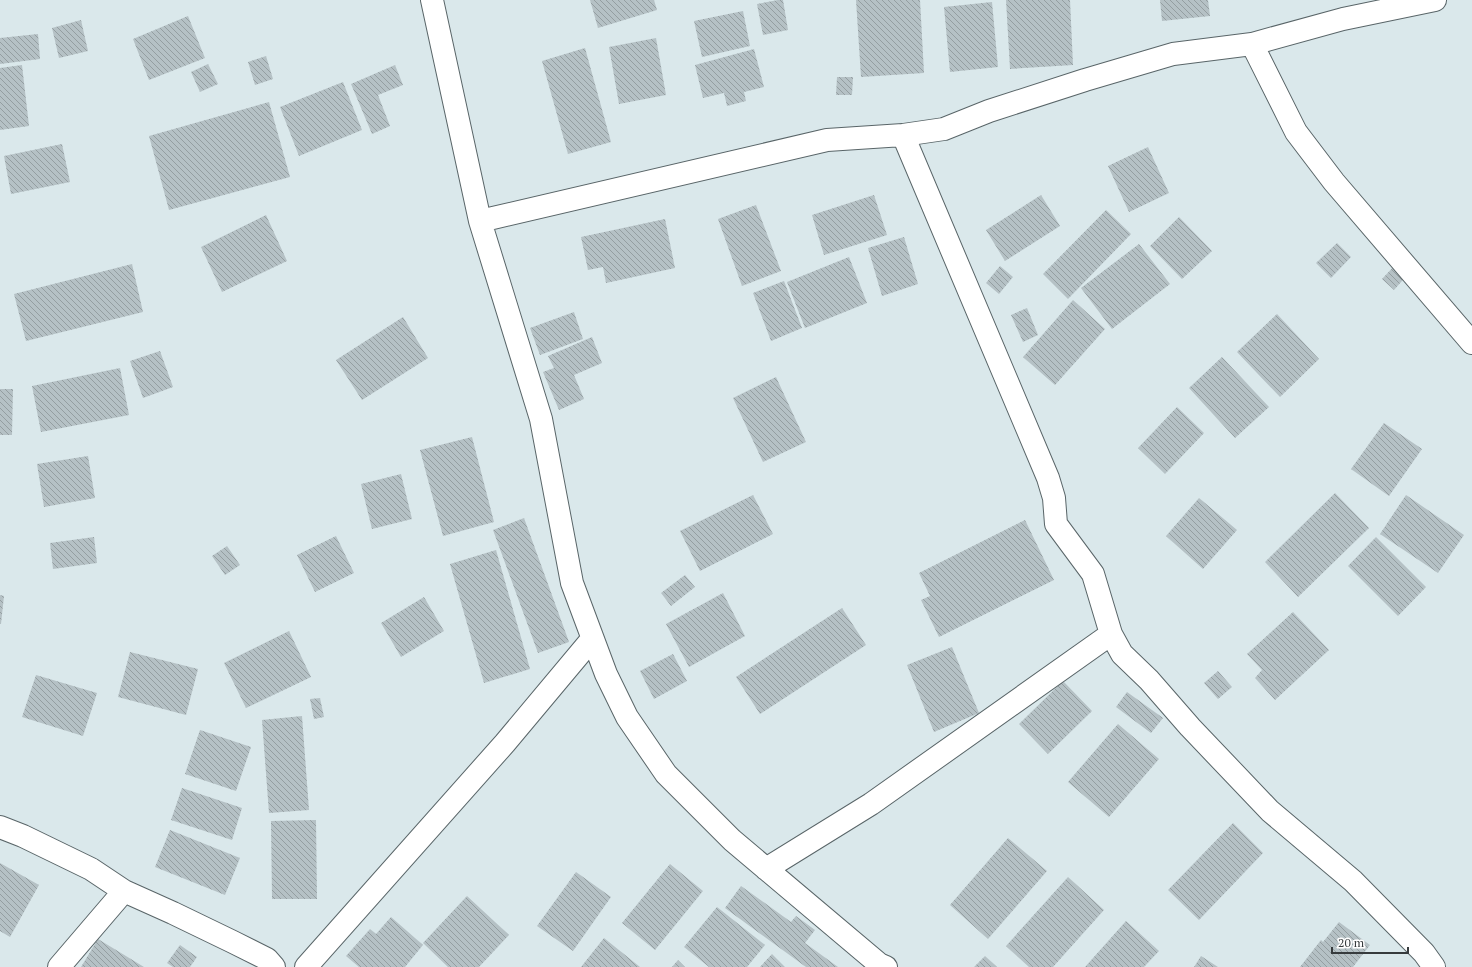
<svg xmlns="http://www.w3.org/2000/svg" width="1472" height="967" viewBox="0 0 1472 967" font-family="'PT Serif',serif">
  <defs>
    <pattern id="building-back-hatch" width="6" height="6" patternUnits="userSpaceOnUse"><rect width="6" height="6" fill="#b5c1c5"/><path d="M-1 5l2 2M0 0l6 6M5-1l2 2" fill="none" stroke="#949ea1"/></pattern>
  </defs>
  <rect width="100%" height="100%" fill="#dae8eb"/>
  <path fill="url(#building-back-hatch)" d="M590,0H654L657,10L598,28Z
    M778,0H783L788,30L763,35L757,4Z
    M856,0H920L924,73L861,77Z
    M1006,0H1070L1073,65L1010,69Z
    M1160,0H1208L1210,16L1162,21Z
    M992,2L998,67L950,72L944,7Z
    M743,11L750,46L702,57L694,21Z
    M188,16L205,58L149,80L133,39Z
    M81,20L88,51L59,58L52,28Z
    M38,34L40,59L0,64V38Z
    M656,38L666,95L619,104L609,47Z
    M585,48L611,142L568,154L542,61Z
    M754,49L764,87L744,92L746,101L727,106L724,93L703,98L695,65Z
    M266,56L273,79L255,85L248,62Z
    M208,64L218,84L200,92L191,72Z
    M22,65L29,126L0,130V68Z
    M395,65L403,85L378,95L390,126L372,134L351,84Z
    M837,77H853L852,95H836Z
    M343,82L362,130L299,156L280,107Z
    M269,102L290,177L169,210L149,136Z
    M62,144L70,182L11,194L4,156Z
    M1148,147L1169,193L1129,212L1108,166Z
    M874,195L887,235L824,255L812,215Z
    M1041,195L1060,226L1005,261L986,230Z
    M756,205L781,271L742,286L718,219Z
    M1106,210L1131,234L1068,299L1043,274Z
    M266,215L287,261L222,292L201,247Z
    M1179,217L1212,251L1182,279L1150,246Z
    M665,219L675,268L606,283L603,267L588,270L581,237Z
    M904,237L918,284L882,296L868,248Z
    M1337,243L1351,257L1331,278L1316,263Z
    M1139,244L1170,284L1112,329L1081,288Z
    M849,257L867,303L805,328L787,282Z
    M1397,263L1409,273L1394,290L1382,279Z
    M132,264L143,312L26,341L14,294Z
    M1000,266L1013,277L999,294L986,283Z
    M784,281L802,328L771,341L753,293Z
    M1073,300L1105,329L1055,385L1023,357Z
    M1027,308L1038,335L1023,342L1011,315Z
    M574,312L583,339L540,355L530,328Z
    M1277,314L1319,359L1280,397L1237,352Z
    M403,317L428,358L362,400L336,360Z
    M592,337L602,363L574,375L584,399L559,410L543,372L554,368L548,356Z
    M160,351L173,387L143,398L130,361Z
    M1222,357L1269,407L1235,438L1189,388Z
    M120,368L129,415L41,432L32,386Z
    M776,377L806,442L763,462L733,398Z
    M0,389H13L12,435H0Z
    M1177,407L1204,433L1165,474L1138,448Z
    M1384,423L1422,449L1389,496L1351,469Z
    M472,437L494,522L443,536L420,450Z
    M88,456L95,498L44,507L37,464Z
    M401,474L412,519L372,529L361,484Z
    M1335,493L1369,528L1298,597L1265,562Z
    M753,495L773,534L700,571L680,531Z
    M1406,495L1464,535L1438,573L1380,534Z
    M1199,498L1237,530L1203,569L1166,536Z
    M524,518L569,642L538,653L493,530Z
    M1025,520L1054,580L939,637L921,600L930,596L919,573Z
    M336,536L354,573L315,592L297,555Z
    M94,537L97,563L53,569L50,543Z
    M1376,537L1426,587L1398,616L1348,566Z
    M227,546L240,565L225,575L212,556Z
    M496,550L530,669L484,683L450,564Z
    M685,575L695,587L671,606L661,593Z
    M723,593L745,636L689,667L666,624Z
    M0,595L4,596L1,624H0Z
    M424,597L444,631L401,657L381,623Z
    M842,608L866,645L760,714L736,677Z
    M1293,612L1329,650L1275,700L1255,678L1262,670L1247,654Z
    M289,631L311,677L246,708L224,663Z
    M952,647L979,713L934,732L907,665Z
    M130,652L198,669L186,715L118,697Z
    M673,654L687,681L654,699L640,671Z
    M1218,671L1232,687L1218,699L1204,683Z
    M36,675L97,693L83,736L22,717Z
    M1063,681L1092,711L1048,754L1019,724Z
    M1127,692L1163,718L1151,733L1116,707Z
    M320,698L324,717L314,719L310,699Z
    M302,716L309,810L269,813L262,720Z
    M1118,724L1159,759L1109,817L1068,782Z
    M200,730L251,747L236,791L185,774Z
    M182,788L242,808L232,840L171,820Z
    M316,820L317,899H272L271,821Z
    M1233,823L1263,853L1199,920L1168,890Z
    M170,830L240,858L225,895L155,867Z
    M1008,838L1047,871L988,939L950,905Z
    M0,863L39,885L10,937L0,931Z
    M670,864L703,891L655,950L622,923Z
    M576,872L611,897L573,951L537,926Z
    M1068,877L1104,910L1053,967H1029L1006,946Z
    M741,886L791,922L796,916L815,930L805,943L838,967H806L725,908Z
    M467,896L509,935L479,967H448L423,943Z
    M717,907L765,945L747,967H709L684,947Z
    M391,917L423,945L405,967H359L346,956L370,929L376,934Z
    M1126,921L1159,951L1144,967H1085Z
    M1339,922L1370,945L1353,967H1300L1321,940L1323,942Z
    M604,938L640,967H581Z
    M98,939L144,967H81Z
    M180,945L197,957L190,967H173L167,963Z
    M772,954L785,967H760Z
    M985,956L997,967H974Z
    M1201,956L1218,967H1194Z
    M678,960L685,967H672Z"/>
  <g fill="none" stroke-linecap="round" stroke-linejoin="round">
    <defs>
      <path id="minor" d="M432,0L480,221L541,419L572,583L606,674L627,717L666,774L732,840L879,964L886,967
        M1252,44L1296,132L1334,182L1472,343
        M903,135L1048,478L1054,498L1056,524L1093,574L1111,634L1122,654L1149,680L1190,727L1270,811L1353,881L1424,953L1434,967
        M480,221L827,140L903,135L944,129L989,111L1085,80L1173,54L1252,44L1343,19L1435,0
        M0,827L23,836L91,869L124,891L173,913L233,942L267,959L274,967
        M766,869L871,804L1111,634
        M59,967L124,891
        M306,967L505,743L592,639"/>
    </defs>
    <use href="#minor" stroke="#596568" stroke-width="24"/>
    <use href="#minor" stroke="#fff" stroke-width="22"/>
  </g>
  <path d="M1332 947v6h76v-6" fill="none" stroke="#363b3d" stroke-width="2"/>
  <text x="1338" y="947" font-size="12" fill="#363b3d" stroke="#ffffff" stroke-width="3" paint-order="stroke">20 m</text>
</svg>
